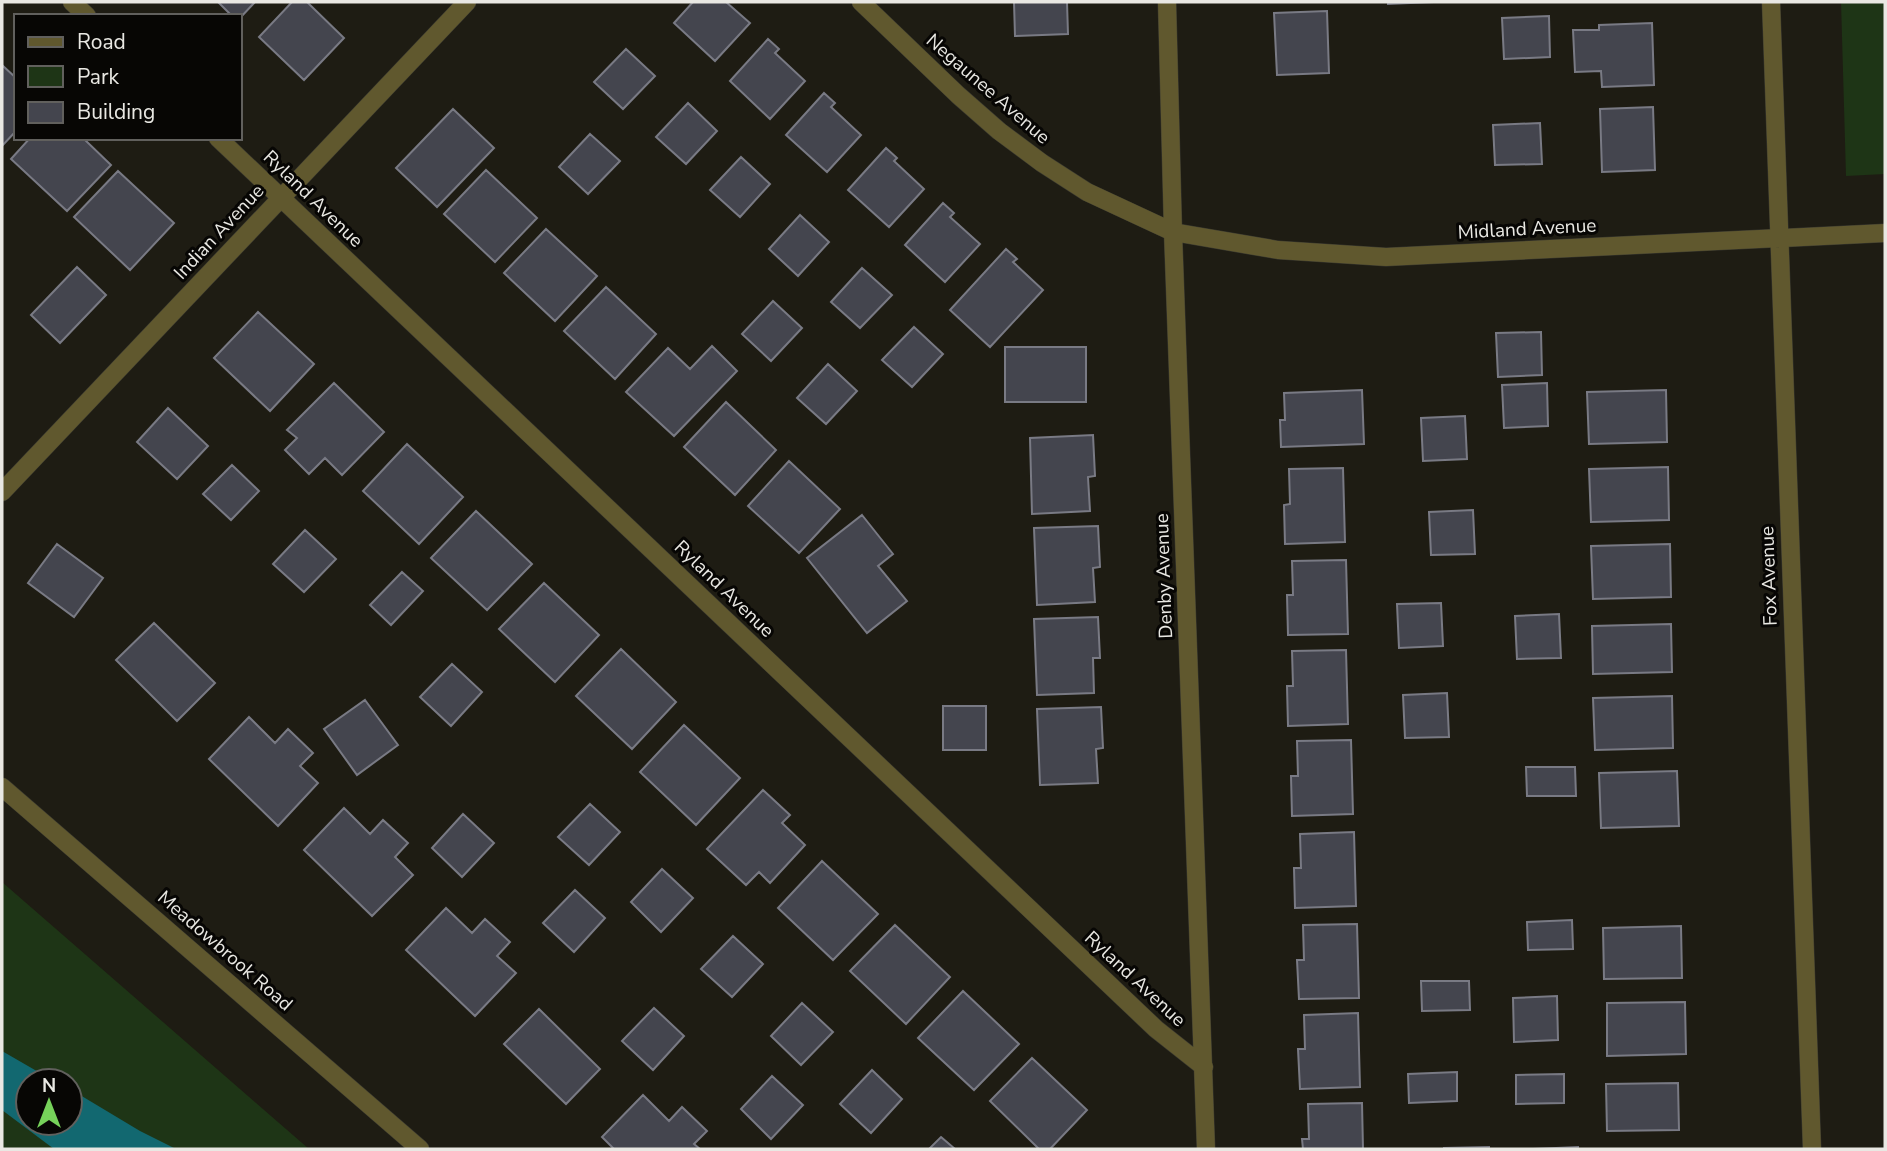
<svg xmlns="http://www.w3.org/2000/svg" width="1887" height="1151" viewBox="0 0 1887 1151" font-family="'Nunito Sans',sans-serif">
  <rect width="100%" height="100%" fill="#1e1c13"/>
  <path fill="#1e3516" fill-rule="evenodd" d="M1841,2H1885V174L1846,176Z
    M2,882L309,1149H2ZM28,1081H70V1123H28Z"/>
  <path fill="#126870" d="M2,1051L54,1081H28V1123H70V1089L140,1131L176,1149H54L2,1110Z"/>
  <path fill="#44454e" stroke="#797a84" stroke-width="2" d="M218,2H255L240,18V16H232Z
    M292,2H307L344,38L304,80L259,37Z
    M693,2H726L750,23L715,61L674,23Z
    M1014,2H1067L1068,34L1015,36Z
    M1388,2H1434L1388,4Z
    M1327,11L1329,73L1277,75L1274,13Z
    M1549,16L1550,57L1504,59L1502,18Z
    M1652,23L1654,85L1602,87L1601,71L1575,72L1573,30H1599V25Z
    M768,39L779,49L775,53L805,81L770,119L730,81Z
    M626,49L655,76L623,109L594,82Z
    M2,65L16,78V131L2,146Z
    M824,93L835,103L831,107L861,135L827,172L786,135Z
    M688,103L717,131L686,164L656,137Z
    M1653,107L1655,170L1602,172L1600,109Z
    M453,109L494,148L437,207L396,168Z
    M1540,123L1542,164L1495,165L1493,125Z
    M590,134L620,161L588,194L559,167Z
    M30,138H83L111,165L67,211L11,159Z
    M886,148L897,158L894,161L924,189L889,227L848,190Z
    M741,157L770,184L740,217L710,190Z
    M486,170L537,218L495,262L444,214Z
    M118,171L174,223L130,270L74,217Z
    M943,203L954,213L950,217L980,244L945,282L905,245Z
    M800,215L829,242L798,276L769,249Z
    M546,229L597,276L555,321L504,273Z
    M1006,249L1017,259L1013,262L1043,290L990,347L950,310Z
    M77,267L106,295L60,343L31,315Z
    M862,268L892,295L860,328L831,302Z
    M606,287L656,334L615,379L564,331Z
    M773,301L802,328L771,361L742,334Z
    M258,312L314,364L270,411L214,358Z
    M914,327L943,354L912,387L882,360Z
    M1541,332L1542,375L1498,377L1496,333Z
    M712,346L737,371L674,436L626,392L668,348L690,369Z
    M1005,347H1086V402H1005Z
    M828,364L857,391L826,424L797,398Z
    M334,383L384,432L342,475L325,458L309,474L285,450L297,438L287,430Z
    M1547,383L1548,426L1504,428L1502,385Z
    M1362,390L1364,444L1281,447L1280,420H1285L1284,393Z
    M1666,390L1667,442L1589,444L1587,392Z
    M726,402L776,450L735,495L684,447Z
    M168,408L208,446L177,479L137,442Z
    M1465,416L1467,459L1423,461L1421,418Z
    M1093,435L1095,476L1088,477L1090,511L1032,514L1030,438Z
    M407,444L463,497L419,544L363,491Z
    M789,461L840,509L799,553L748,506Z
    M232,465L259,491L231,520L203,494Z
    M1668,467L1669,520L1591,522L1589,469Z
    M1343,468L1345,542L1285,544L1284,505L1290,504L1289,469Z
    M1473,510L1475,554L1431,555L1429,512Z
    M476,511L532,564L487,610L431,558Z
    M862,515L893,554L878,566L907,601L867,633L807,558Z
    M1098,526L1100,567L1093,568L1095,602L1037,605L1034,528Z
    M305,530L336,559L304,592L273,564Z
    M57,544L103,578L74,617L28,583Z
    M1670,544L1671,597L1593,599L1591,546Z
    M1346,560L1348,634L1288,635L1287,595H1293L1292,561Z
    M402,572L423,591L391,625L370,605Z
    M544,583L599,635L555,682L499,629Z
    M1441,603L1443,646L1399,648L1397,604Z
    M1559,614L1561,658L1517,659L1515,616Z
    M1098,617L1100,658H1093L1094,693L1037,695L1034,619Z
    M154,623L215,683L177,721L116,660Z
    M1671,624L1672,672L1593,674L1592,626Z
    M621,649L676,702L632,749L576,696Z
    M1346,650L1348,724L1288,726L1287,686H1293L1292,651Z
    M452,664L482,692L451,726L420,697Z
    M1447,693L1449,737L1405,738L1403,695Z
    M1672,696L1673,748L1595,750L1593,698Z
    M365,700L398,745L357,775L324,729Z
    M943,706H986V750H943Z
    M1101,707L1103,748L1096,749L1098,783L1040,785L1037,709Z
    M249,717L275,743L288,729L313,753L300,766L318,783L278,826L209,759Z
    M684,725L740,778L696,825L640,772Z
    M1351,740L1353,814L1292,816L1291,776H1298L1297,741Z
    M1526,767H1575L1576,796H1527Z
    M1677,771L1679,826L1601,828L1599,773Z
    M763,790L790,815L782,823L805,845L770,883L759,872L746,885L707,849Z
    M590,804L620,832L589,865L558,837Z
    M344,808L370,834L383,820L408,843L395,857L413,875L372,916L304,850Z
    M463,814L494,843L462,877L432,848Z
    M1354,832L1356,906L1295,908L1294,868H1301L1300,834Z
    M822,861L878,914L833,960L778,908Z
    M662,869L693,898L661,932L631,902Z
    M575,890L605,918L574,952L543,923Z
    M446,908L472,933L485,919L510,942L497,956L516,973L475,1016L406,950Z
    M1572,920L1573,949L1528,950L1527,922Z
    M1357,924L1359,998L1299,999L1297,960H1304L1303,925Z
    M895,925L950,977L906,1024L850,971Z
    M1681,926L1682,978L1604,979L1603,928Z
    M733,936L763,964L732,997L701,969Z
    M1421,981H1469L1470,1010L1422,1011Z
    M963,991L1019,1044L974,1090L918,1038Z
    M1557,996L1558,1040L1514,1042L1513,998Z
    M1685,1002L1686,1054L1607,1056V1003Z
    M802,1003L833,1032L801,1065L771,1036Z
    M654,1008L684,1036L653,1070L622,1041Z
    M539,1009L600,1069L566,1104L504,1044Z
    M1358,1013L1360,1087L1300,1089L1298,1049H1305L1304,1015Z
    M1032,1058L1087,1110L1050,1149H1039L990,1101Z
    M872,1070L902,1099L871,1133L840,1104Z
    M1457,1072V1101L1409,1103L1408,1074Z
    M1564,1074V1103L1516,1104V1075Z
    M772,1076L803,1105L771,1139L741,1109Z
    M1678,1083L1679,1130L1607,1131L1606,1084Z
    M643,1095L669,1121L682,1107L707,1131L694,1144L700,1149H614L602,1137Z
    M1362,1103L1363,1149H1303L1302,1139H1309L1308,1104Z
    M941,1137L955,1149H929Z
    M1489,1147V1149H1444V1148Z
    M1578,1147V1149H1533Z"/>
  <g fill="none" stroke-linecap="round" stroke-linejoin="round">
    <defs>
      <path id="minor" d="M72,2L87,16
        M861,2L958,95L999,131L1042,163L1087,192L1173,232L1278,250L1386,257L1885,233
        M1167,2L1173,232L1206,1149
        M1771,2L1812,1149
        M218,138L1156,1029L1204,1067
        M2,492L467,2
        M2,787L420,1149"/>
    </defs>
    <use href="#minor" stroke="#3a3930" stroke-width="19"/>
    <use href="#minor" stroke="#60582e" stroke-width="18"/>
  </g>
  <g text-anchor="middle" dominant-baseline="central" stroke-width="6" stroke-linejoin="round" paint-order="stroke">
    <g font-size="19" fill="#e9e8e3" stroke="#070604">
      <text transform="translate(988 89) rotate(41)">Negaunee Avenue</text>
      <text transform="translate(313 199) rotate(44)">Ryland Avenue</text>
      <text transform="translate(1527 229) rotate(-3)">Midland Avenue</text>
      <text transform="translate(219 232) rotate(-47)">Indian Avenue</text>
      <text transform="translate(1164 576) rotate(-92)">Denby Avenue</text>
      <text transform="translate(1769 576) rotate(-92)">Fox Avenue</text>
      <text transform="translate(724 589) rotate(44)">Ryland Avenue</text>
      <text transform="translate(225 951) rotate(41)">Meadowbrook Road</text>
      <text transform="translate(1135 979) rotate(43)">Ryland Avenue</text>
    </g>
  </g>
  <rect width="1887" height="1151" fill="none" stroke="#e9e8e3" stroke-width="7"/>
  <rect x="14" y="14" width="228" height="126" fill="#070604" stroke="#61605d" stroke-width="2"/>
  <rect x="28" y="37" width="35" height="10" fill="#60582e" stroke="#61605d" stroke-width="2"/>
  <text x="77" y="49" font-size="21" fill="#e9e8e3">Road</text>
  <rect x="28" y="66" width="35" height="21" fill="#1e3516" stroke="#61605d" stroke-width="2"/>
  <text x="77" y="84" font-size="21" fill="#e9e8e3">Park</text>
  <rect x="28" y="102" width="35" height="21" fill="#44454e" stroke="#61605d" stroke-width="2"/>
  <text x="77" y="119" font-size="21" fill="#e9e8e3">Building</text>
  <g transform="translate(49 1102)"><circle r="33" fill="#070604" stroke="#61605d" stroke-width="2"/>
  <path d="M0-5L12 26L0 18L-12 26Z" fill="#76d25a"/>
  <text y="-10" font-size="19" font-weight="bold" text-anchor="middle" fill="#e9e8e3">N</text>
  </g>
</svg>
